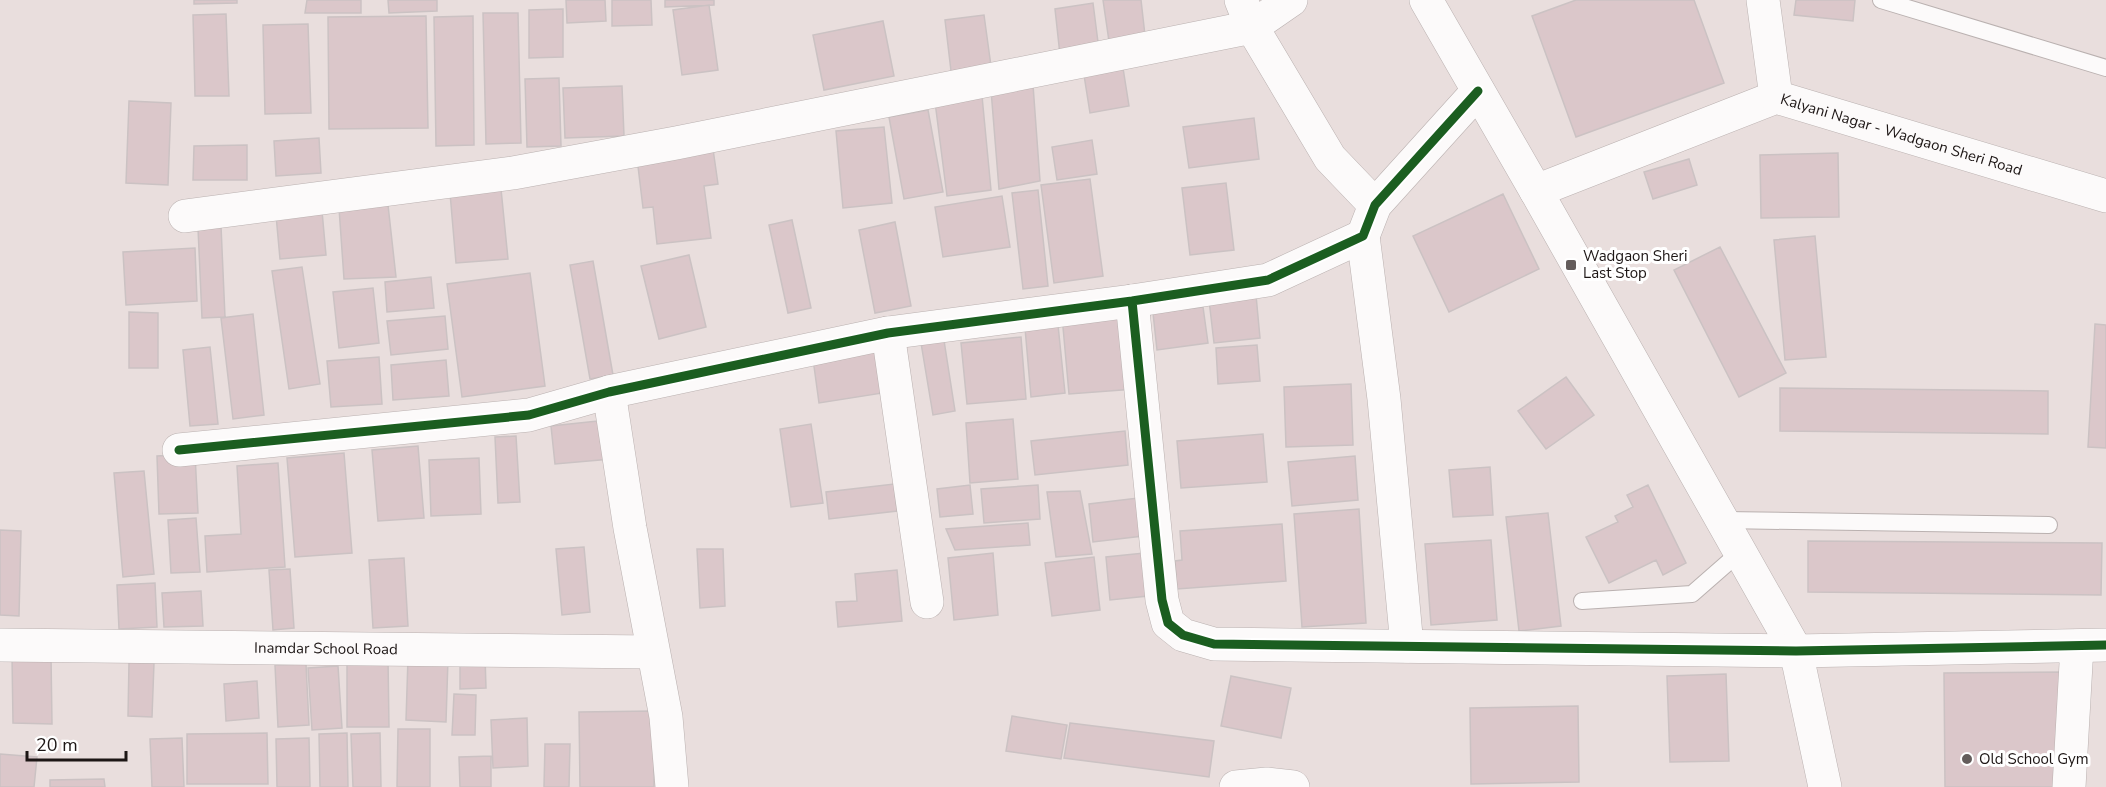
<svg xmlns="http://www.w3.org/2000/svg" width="2106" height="787" viewBox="0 0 2106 787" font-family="'Nunito Sans',sans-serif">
  <rect width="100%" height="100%" fill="#e9dedd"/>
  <path fill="#dbc7ca" stroke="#cbc2c3" stroke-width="1.5" d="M194,0H237V3L194,4Z
    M307,0H361V13H305Z
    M388,0H437V11L389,13Z
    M566,0H605L606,21L567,23Z
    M612,0H651L652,25L612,26Z
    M665,0H714V5L665,7Z
    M1103,0H1141L1146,44L1110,48Z
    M1576,0H1694L1724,83L1576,137L1532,16Z
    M1796,0H1855L1853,21L1794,15Z
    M1093,3L1099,50L1060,55L1055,9Z
    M709,5L718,70L682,75L673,10Z
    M563,9V57L529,58V10Z
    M483,13H518L521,143L486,144Z
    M226,14L229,96H195L193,15Z
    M984,15L991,66L951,71L945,20Z
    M426,16L428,128L329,129L328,17Z
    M473,16L474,145L436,146L434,17Z
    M883,21L894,76L824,90L813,35Z
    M308,24L311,113L265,114L263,25Z
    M1123,68L1129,106L1090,113L1084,75Z
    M559,78L561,146L527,147L525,79Z
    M1033,85L1040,181L999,189L991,90Z
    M622,86L624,136L565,138L563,88Z
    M982,96L991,190L947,196L935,102Z
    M129,101L171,103L168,185L126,183Z
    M928,110L943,192L904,199L889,117Z
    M1254,118L1259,159L1189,168L1183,127Z
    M884,127L892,203L843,208L836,131Z
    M319,138L321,173L276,176L274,141Z
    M1092,140L1097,174L1057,180L1052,147Z
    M247,145V180H193L194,146Z
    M713,149L718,184L704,186L711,238L657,244L653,207L643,208L637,158Z
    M1838,153L1839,217L1761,218L1760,155Z
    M1689,159L1697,185L1653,199L1644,172Z
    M1090,179L1103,276L1054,283L1041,185Z
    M1226,183L1234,250L1190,255L1182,188Z
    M501,189L508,259L456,263L450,193Z
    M1038,190L1048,286L1023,289L1012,193Z
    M1503,194L1539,269L1449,312L1413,236Z
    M1002,196L1010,247L943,257L935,207Z
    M388,205L396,277L344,279L339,208Z
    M322,211L326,255L280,259L276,215Z
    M792,220L811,308L788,313L769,225Z
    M895,222L911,306L875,313L859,230Z
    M221,226L225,317L202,318L198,228Z
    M1815,236L1826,357L1785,360L1774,240Z
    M1720,247L1786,373L1739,397L1674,270Z
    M195,248L197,301L126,305L123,252Z
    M689,255L706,327L659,339L641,266Z
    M593,261L613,375L590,379L570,265Z
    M302,267L320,384L289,389L272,271Z
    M530,273L545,386L462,397L447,284Z
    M431,277L434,308L387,312L385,282Z
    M373,288L379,343L339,348L333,292Z
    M1256,295L1260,338L1214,343L1209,300Z
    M1203,307L1208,343L1157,350L1153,313Z
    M1128,311L1135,389L1069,394L1062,316Z
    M129,312L158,313V368H129Z
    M253,314L264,415L233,419L221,318Z
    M445,316L448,349L391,355L387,321Z
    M2095,324L2106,325V448L2088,447Z
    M1058,325L1065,393L1031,397L1025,328Z
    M943,334L955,411L933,415L920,337Z
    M1021,337L1026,399L967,404L961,343Z
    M1257,345L1260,381L1218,384L1216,348Z
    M210,347L218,424L190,426L183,350Z
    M882,348L889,392L819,403L813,359Z
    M379,357L382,404L331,407L327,361Z
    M446,360L449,396L393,400L391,365Z
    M1566,377L1594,415L1546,449L1518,411Z
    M1351,384L1353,445L1286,447L1284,387Z
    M1780,388L2048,391V434L1780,431Z
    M1013,419L1018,479L970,483L966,423Z
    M607,420L611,459L555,464L551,426Z
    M811,424L823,503L791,507L780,429Z
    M1125,431L1128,465L1035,475L1031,441Z
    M1263,434L1267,482L1181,488L1177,441Z
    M516,436L520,502L498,503L495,437Z
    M418,446L424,518L378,521L372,450Z
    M344,453L352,553L295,557L287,458Z
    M195,454L198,513L159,514L157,456Z
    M1355,456L1358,500L1292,506L1288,462Z
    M479,458L481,514L431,516L429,460Z
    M278,463L285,567L207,572L205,536L241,534L237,466Z
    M1490,467L1493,515L1453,517L1449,470Z
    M144,471L154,574L123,577L114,473Z
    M894,484L897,511L829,519L826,492Z
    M970,485L973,514L940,517L937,489Z
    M1038,485L1040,519L984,523L981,489Z
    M1648,485L1686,563L1663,575L1656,560L1609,583L1586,537L1618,522L1615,516L1633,507L1627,495Z
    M1080,491L1092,554L1056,557L1047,492Z
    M1138,498L1143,536L1093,542L1089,504Z
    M1359,509L1366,623L1302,627L1294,514Z
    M1548,513L1561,626L1519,631L1506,517Z
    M196,518L200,572L171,573L168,520Z
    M1028,523L1030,545L955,550L946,529Z
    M1282,524L1286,581L1177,589L1175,561L1182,560L1180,531Z
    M0,530L21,531L19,616L0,615Z
    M1491,540L1497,620L1431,625L1425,544Z
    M1808,541L2102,543L2101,595L1808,592Z
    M584,547L590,612L562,615L556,549Z
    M697,549H723L725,606L700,608Z
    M993,553L998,615L954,620L948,558Z
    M1144,553L1148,596L1110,600L1106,557Z
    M1094,557L1100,610L1052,616L1045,563Z
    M404,558L408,626L373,628L369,560Z
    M290,569L294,628L273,630L269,570Z
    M897,570L902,621L838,627L836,602L857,601L855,574Z
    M155,583L157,627L119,629L117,585Z
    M201,591L203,626L164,627L162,593Z
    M12,656H51L52,724L13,723Z
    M460,656H485L486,688L460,689Z
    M388,658L389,727H347V659Z
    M408,658L448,659L446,722L406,720Z
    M129,662L154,663L152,717L128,716Z
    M306,664L309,725L278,727L275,665Z
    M338,666L342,728L312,730L308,668Z
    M2067,672L2060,787H1945L1944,673Z
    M1726,674L1729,761L1670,762L1667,676Z
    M1231,676L1291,688L1281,738L1221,726Z
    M257,681L259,718L226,721L224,684Z
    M454,694L476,695L475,735H452Z
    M1578,706L1579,782L1471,784L1470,708Z
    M653,711L654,787H580L579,712Z
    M1012,716L1067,725L1061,759L1006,751Z
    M527,718L528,766L493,768L491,720Z
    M1070,723L1214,741L1209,777L1064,758Z
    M398,729H430V787H397Z
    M267,733L268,784H187V734Z
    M347,733L348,787H320L319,734Z
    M380,733L381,787H353L351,734Z
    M182,738L184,787H152L150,739Z
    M309,738L310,787H277L276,739Z
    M545,744H570L569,787H544Z
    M0,754L37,757L34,787H0Z
    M491,756V787H460L459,757Z
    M104,779L105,787H50V780Z"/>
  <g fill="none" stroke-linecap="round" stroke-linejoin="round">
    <defs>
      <path id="service" d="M1881,0L2106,68
        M1723,520L2049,525
        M1582,601L1692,594L1740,552"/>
      <g id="minor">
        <path d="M1241,0L1252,27L1330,158L1375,205"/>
        <path d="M1536,191L1796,651L1825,787"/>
        <path d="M185,216L513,173L676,143L1252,27L1291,0"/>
        <path d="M1363,236L1384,399L1407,646"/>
        <path d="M1132,301L1162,600L1168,623L1183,635L1214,644L1796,651L2106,645"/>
        <path d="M888,333L927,602"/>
        <path d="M609,392L630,528L666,717L672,787"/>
        <path d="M179,450L529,415L609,392L888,333L1132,301L1268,280L1363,236L1375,205L1478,91"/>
        <path id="s1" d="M0,645L652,652"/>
        <path d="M1236,787L1267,784L1293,787"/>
        <path d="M2069,787L2077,646"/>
      </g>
      <g id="tertiary">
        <path id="s2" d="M1426,0L1536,191L1776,97L2106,196"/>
        <path d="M1763,0L1776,97"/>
      </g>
    </defs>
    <use href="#service" stroke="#bab1b0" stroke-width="18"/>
    <use href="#minor" stroke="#bab1b0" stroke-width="34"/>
    <use href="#tertiary" stroke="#bab1b0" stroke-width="34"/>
    <use href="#service" stroke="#fcfafa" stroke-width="16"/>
    <use href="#minor" stroke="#fcfafa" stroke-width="33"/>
    <use href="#tertiary" stroke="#fcfafa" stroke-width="33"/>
    <defs>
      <path id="cycleway" d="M1132,301L1162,600L1168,623L1183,635L1214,644L1796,651L2106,645
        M179,450L529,415L609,392L888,333L1132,301L1268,280L1363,236L1375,205L1478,91"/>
    </defs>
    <use href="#cycleway" stroke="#fff" stroke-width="13"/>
    <use href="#cycleway" stroke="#1b5e20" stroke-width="9"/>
  </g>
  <g fill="#645c5b" stroke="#fff" stroke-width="2">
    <rect x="1565" y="259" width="12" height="12" rx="3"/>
    <circle cx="1967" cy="759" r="6"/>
  </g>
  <g text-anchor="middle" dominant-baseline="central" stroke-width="6" stroke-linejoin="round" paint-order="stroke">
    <g font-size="15" fill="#1d1615" stroke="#fff">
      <text stroke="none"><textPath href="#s2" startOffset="609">Kalyani Nagar - Wadgaon Sheri Road</textPath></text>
      <text stroke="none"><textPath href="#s1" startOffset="326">Inamdar School Road</textPath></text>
    </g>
    <g font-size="15" fill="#1d1615" stroke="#fff" text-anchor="start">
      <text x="1583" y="256">Wadgaon Sheri<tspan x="1583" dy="17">Last Stop</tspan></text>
      <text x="1979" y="759">Old School Gym</text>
    </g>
  </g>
  <path d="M27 751v9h99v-9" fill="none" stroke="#1d1615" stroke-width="3"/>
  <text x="36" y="751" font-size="18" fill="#1d1615" stroke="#ffffff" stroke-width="4.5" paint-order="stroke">20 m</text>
</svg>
